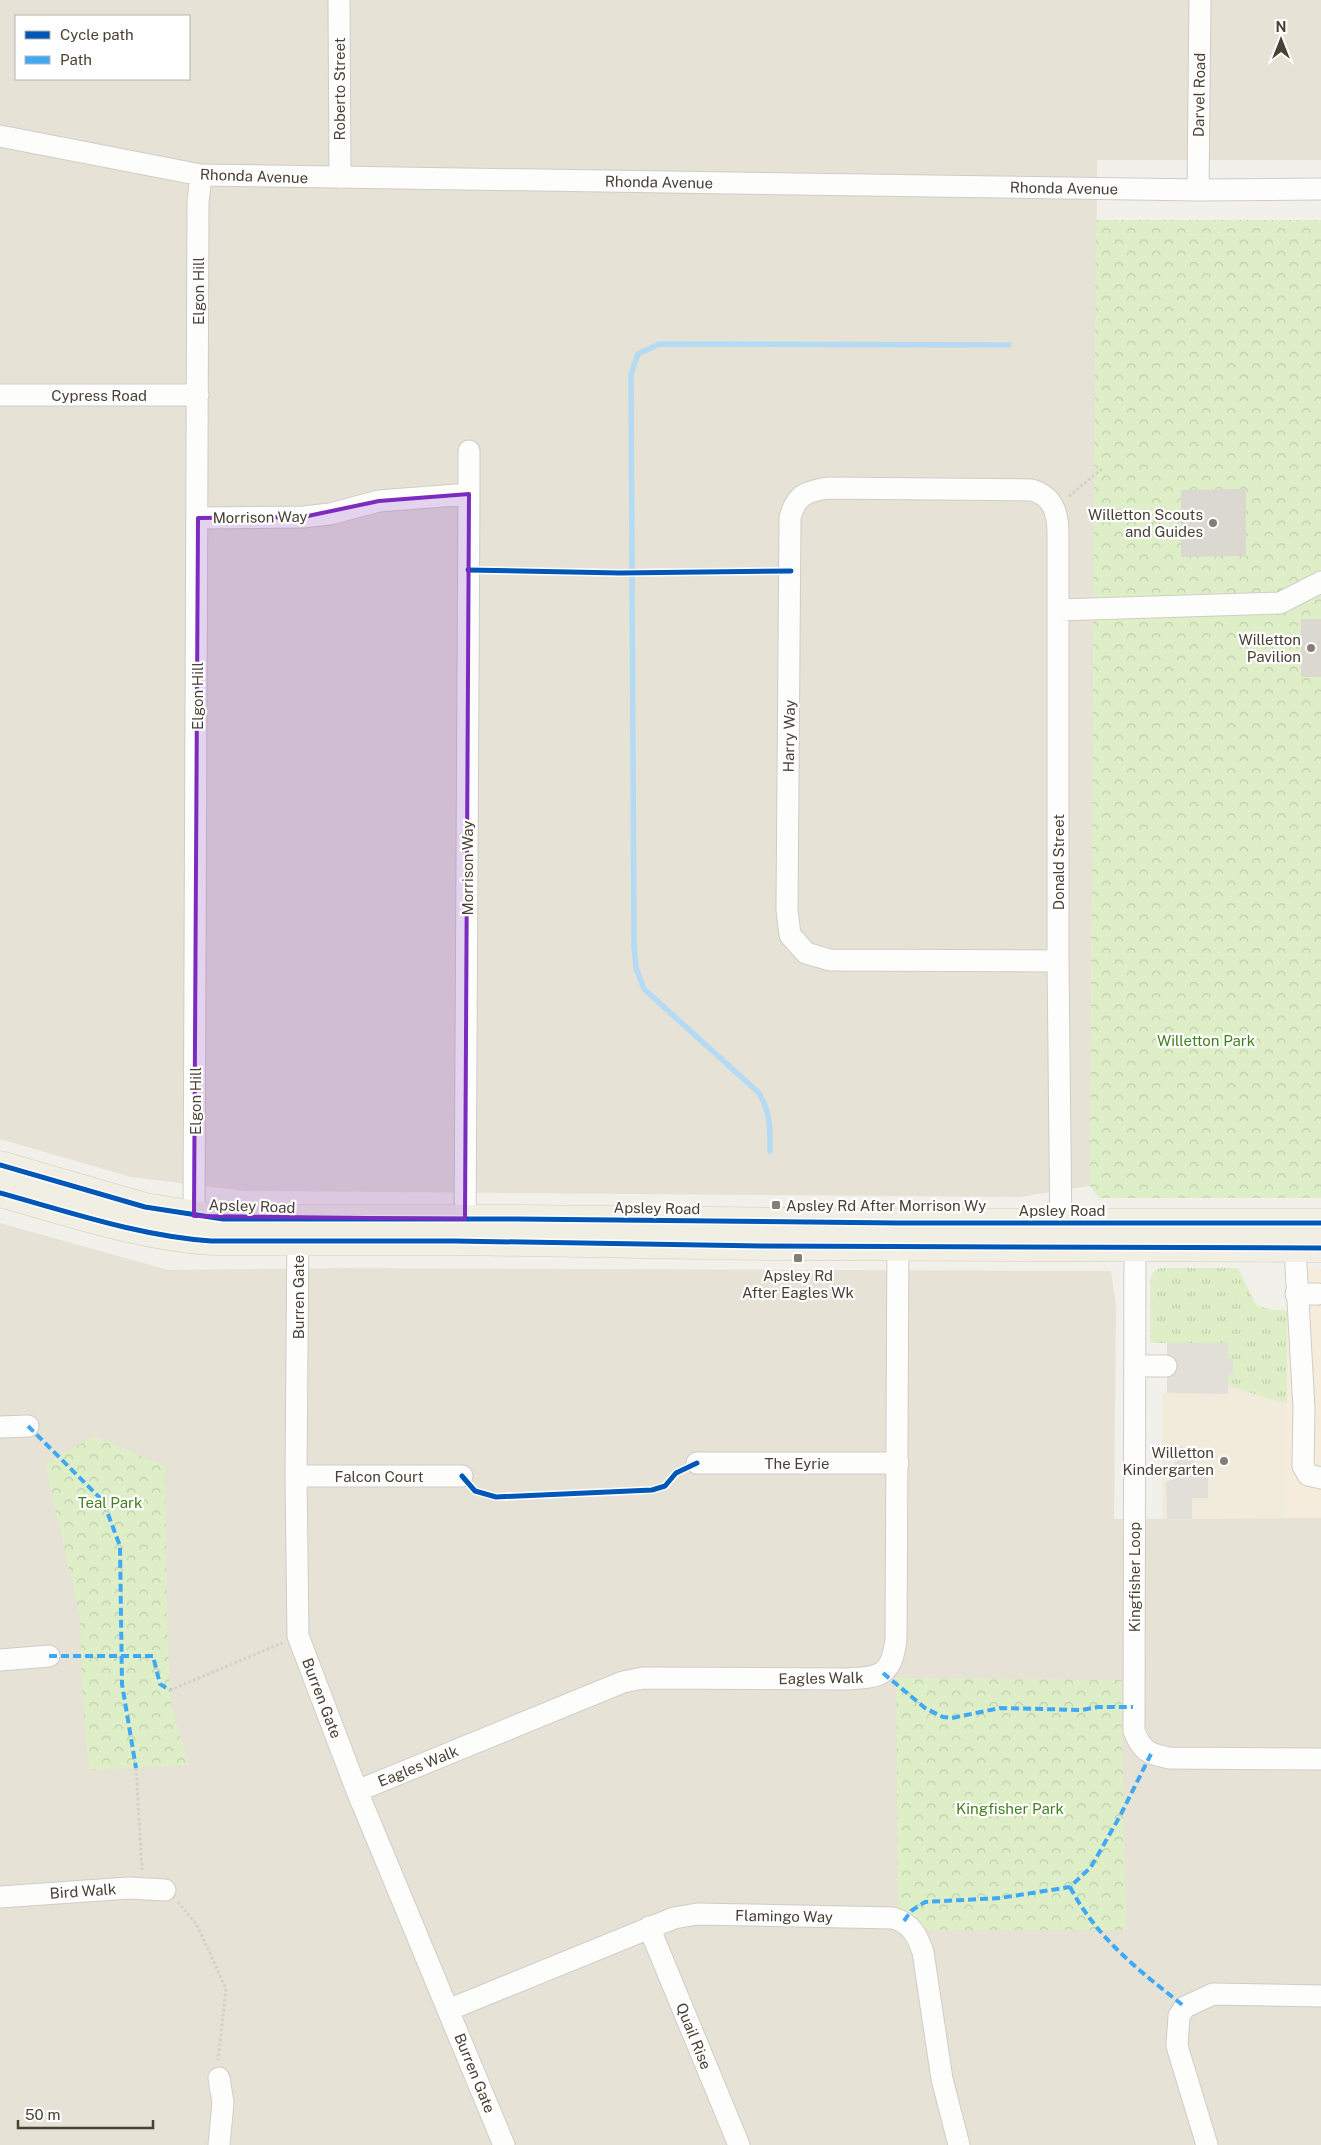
<svg xmlns="http://www.w3.org/2000/svg" width="1321" height="2145" viewBox="0 0 1321 2145" font-family="'Public Sans',sans-serif">
  <defs>
    <pattern id="grass-tufts" width="24" height="20" patternUnits="userSpaceOnUse" patternTransform="scale(1.25)"><rect width="24" height="20" fill="#deefc7"/><path d="M3 7l-1-3M5 7V3M7 7l1-3M15 17l-1-3M17 17v-4M19 17l1-3" fill="none" stroke="#c0ceac"/></pattern>
    <pattern id="forest-crowns" width="20" height="18" patternUnits="userSpaceOnUse" patternTransform="scale(1.25)"><rect width="20" height="18" fill="#deefc7"/><path d="M2 6a3 3 0 1 1 6 0M12 15a3 3 0 1 1 6 0" fill="none" stroke="#c0ceac"/></pattern>
  </defs>
  <rect width="100%" height="100%" fill="#f2f0ea"/>
  <path fill="#e6e2d6" fill-rule="evenodd" d="M0,0H1321V160H1097L1090,1186L1019,1197L245,1191L131,1177L0,1139ZM16,16H189V79H16Z
    M0,1223L168,1270L348,1268L1111,1271L1116,1306L1114,1519L1321,1518V2145H0Z"/>
  <path fill="#f6ecdb" d="M1287,1268L1321,1269V1518H1286Z"/>
  <path fill="#f1ebdb" d="M1228,1386L1287,1404L1286,1518L1162,1519V1393L1228,1394Z"/>
  <path fill="url(#grass-tufts)" d="M1160,1268H1238L1256,1305L1273,1310H1287V1404L1228,1386V1375H1233V1359L1228,1358L1227,1343H1150V1281L1153,1272Z"/>
  <path fill="url(#forest-crowns)" d="M1096,220H1321V1198H1099L1090,1186Z
    M95,1436L165,1466L167,1622L170,1690L171,1705L189,1765L89,1770L82,1689L80,1616L45,1464Z
    M896,1678L1121,1680L1126,1930H928L898,1909Z"/>
  <path fill="#e1dfd8" d="M1167,1343H1228V1358H1233V1375H1228V1394L1167,1393Z
    M1182,1446L1208,1479V1498H1192V1519H1167L1166,1483L1171,1480L1175,1473V1452Z"/>
  <g fill="none" stroke-linecap="round" stroke-linejoin="round">
    <path stroke="#b5daf4" stroke-width="5.5" d="M770,1151C770,1128 771,1114 759,1093L644,989L636,968L634,945L631,374L638,354L659,344L1009,345"/>
  </g>
  <path fill="#dbd8d2" d="M1246,489V556L1181,557V490Z
    M1301,619H1321V677H1301Z"/>
  <g fill="none" stroke-linecap="round" stroke-linejoin="round">
    <defs>
      <path id="minor" d="M339,0L340,178
        M0,136L201,175L1198,190L1321,189
        M1198,190L1200,0
        M0,395H198
        M469,451V494
        M198,518L303,517L330,514L379,501L469,494L465,1234
        M1058,610L1280,603L1321,582
        M1058,961L830,960L806,953L790,935L787,910L790,518C796,495 805,492 827,488L1032,490C1053,496 1058,513 1058,533V961L1061,1237
        M194,1216L198,202L201,175
        M298,1225L296,1476L298,1636L357,1791L504,2145
        M1135,1231L1134,1731C1142,1751 1148,1754 1169,1758L1321,1759
        M1295,1248L1304,1408L1303,1466L1308,1475L1321,1478
        M1296,1294H1318
        M1135,1366H1166
        M0,1427L28,1426
        M697,1463H898
        M296,1476H462
        M0,1660L49,1656
        M357,1791L623,1682L643,1678L847,1679C881,1677 891,1676 896,1640L898,1233
        M0,1897L129,1888L165,1890
        M649,1927L739,2145
        M448,2010L674,1918L697,1914L893,1918C911,1923 917,1935 923,1952L942,2079L959,2145
        M219,2145L223,2103L219,2078
        M1207,2145L1177,2046L1179,2016L1185,2007L1213,1994L1321,1996"/>
      <path id="major" d="M0,1165L145,1207L223,1219H517L898,1223H1321
        M0,1193C69,1212 139,1236 211,1241H455L762,1246L1321,1248"/>
    </defs>
    <use href="#minor" stroke="#d0cdc7" stroke-width="23"/>
    <use href="#major" stroke="#d6cdb5" stroke-width="29"/>
    <path stroke="#d2d0c9" stroke-width="3" stroke-dasharray="2.5 2.5" stroke-linecap="butt" d="M1069,496L1103,468
      M170,1690L282,1643
      M136,1768L142,1870
      M178,1902L197,1925L226,1989L218,2060"/>
    <use href="#minor" stroke="#fdfdfc" stroke-width="21"/>
    <use href="#major" stroke="#f1eee4" stroke-width="28"/>
    <path stroke="#3fa9f5" stroke-width="4" stroke-dasharray="8 4" stroke-linecap="butt" d="M28,1426L103,1501L120,1546L122,1684L136,1768
      M49,1656H153L160,1684L170,1690
      M883,1673L925,1708L943,1717L952,1718L1000,1708L1082,1710L1098,1707H1133
      M1070,1887C1097,1939 1141,1972 1185,2007
      M904,1921L911,1911L925,1902L1000,1898L1070,1887L1091,1867L1120,1816L1151,1754"/>
    <defs>
      <path id="cycleway" d="M468,570L620,573L791,571
        M0,1165L145,1207L223,1219H517L898,1223H1321
        M0,1193C69,1212 139,1236 211,1241H455L762,1246L1321,1248
        M462,1476L475,1491L496,1497L652,1490L665,1486L676,1473L697,1463"/>
    </defs>
    <use href="#cycleway" stroke="#fff" stroke-width="8"/>
    <use href="#cycleway" stroke="#0057b8" stroke-width="5"/>
  </g>
  <path fill="#7b2cbf" fill-opacity="0.2" stroke="#7b2cbf" stroke-width="4" stroke-linejoin="round" d="M469,494L465,1219L194,1216L198,518L303,517L379,501Z"/>
  <g fill="#847e74" stroke="#fff" stroke-width="2">
    <circle cx="1213" cy="523" r="5"/>
    <circle cx="1311" cy="648" r="5"/>
    <rect x="771" y="1200" width="10" height="10" rx="2.5"/>
    <rect x="793" y="1253" width="10" height="10" rx="2.5"/>
    <circle cx="1224" cy="1461" r="5"/>
  </g>
  <g text-anchor="middle" dominant-baseline="central" stroke-width="4.5" stroke-linejoin="round" paint-order="stroke">
    <g font-size="15" fill="#484134" stroke="#fff">
      <text transform="translate(339 89) rotate(-90)">Roberto Street</text>
      <text transform="translate(1199 95) rotate(-89)">Darvel Road</text>
      <text transform="translate(254 176) rotate(2)">Rhonda Avenue</text>
      <text transform="translate(659 182) rotate(1)">Rhonda Avenue</text>
      <text transform="translate(1064 188) rotate(1)">Rhonda Avenue</text>
      <text transform="translate(198 291) rotate(-90)">Elgon Hill</text>
      <text x="99" y="395">Cypress Road</text>
      <text transform="translate(260 517) rotate(-1)">Morrison Way</text>
      <text transform="translate(197 696) rotate(-90)">Elgon Hill</text>
      <text transform="translate(789 736) rotate(-89)">Harry Way</text>
      <text transform="translate(1058 862) rotate(-90)">Donald Street</text>
      <text transform="translate(467 868) rotate(-90)">Morrison Way</text>
      <text transform="translate(195 1101) rotate(-90)">Elgon Hill</text>
      <text transform="translate(252 1206) rotate(2)">Apsley Road</text>
      <text transform="translate(657 1208) rotate(1)">Apsley Road</text>
      <text x="1062" y="1210">Apsley Road</text>
      <text transform="translate(298 1297) rotate(-90)">Burren Gate</text>
      <text x="797" y="1463">The Eyrie</text>
      <text x="379" y="1476">Falcon Court</text>
      <text transform="translate(1134 1577) rotate(-90)">Kingfisher Loop</text>
      <text transform="translate(821 1678) rotate(-1)">Eagles Walk</text>
      <text transform="translate(322 1698) rotate(69)">Burren Gate</text>
      <text transform="translate(418 1766) rotate(-22)">Eagles Walk</text>
      <text transform="translate(83 1891) rotate(-4)">Bird Walk</text>
      <text transform="translate(784 1916) rotate(1)">Flamingo Way</text>
      <text transform="translate(694 2036) rotate(68)">Quail Rise</text>
      <text transform="translate(475 2073) rotate(68)">Burren Gate</text>
    </g>
    <g font-size="15" fill="#484134" stroke="#fff" text-anchor="end">
      <text x="1203" y="514">Willetton Scouts<tspan x="1203" dy="17">and Guides</tspan></text>
      <text x="1301" y="639">Willetton<tspan x="1301" dy="17">Pavilion</tspan></text>
      <text x="786" y="1205" text-anchor="start">Apsley Rd After Morrison Wy</text>
      <text x="798" y="1275" text-anchor="middle">Apsley Rd<tspan x="798" dy="17">After Eagles Wk</tspan></text>
      <text x="1214" y="1452">Willetton<tspan x="1214" dy="17">Kindergarten</tspan></text>
    </g>
    <g font-size="15" fill="#438120" stroke="#fff">
      <text x="1206" y="1040">Willetton Park</text>
      <text x="110" y="1502">Teal Park</text>
      <text x="1010" y="1808">Kingfisher Park</text>
    </g>
  </g>
  <rect x="15" y="15" width="175" height="65" fill="#ffffff" stroke="#b6b3ae"/>
  <rect x="25" y="31" width="25" height="8" fill="#0057b8" stroke="#b6b3ae"/>
  <text x="60" y="40" font-size="15" fill="#484134">Cycle path</text>
  <rect x="25" y="56" width="25" height="8" fill="#3fa9f5" stroke="#b6b3ae"/>
  <text x="60" y="65" font-size="15" fill="#484134">Path</text>
  <g transform="translate(1281 40)" stroke="#ffffff" stroke-width="4" paint-order="stroke">
  <path d="M0-4L9 19L0 12L-9 19Z" fill="#484134"/>
  <text y="-8" font-size="14" font-weight="bold" text-anchor="middle" fill="#484134">N</text>
  </g>
  <path d="M18 2120v8h135v-8" fill="none" stroke="#484134" stroke-width="2.5"/>
  <text x="25" y="2120" font-size="15" fill="#484134" stroke="#ffffff" stroke-width="4" paint-order="stroke">50 m</text>
</svg>
